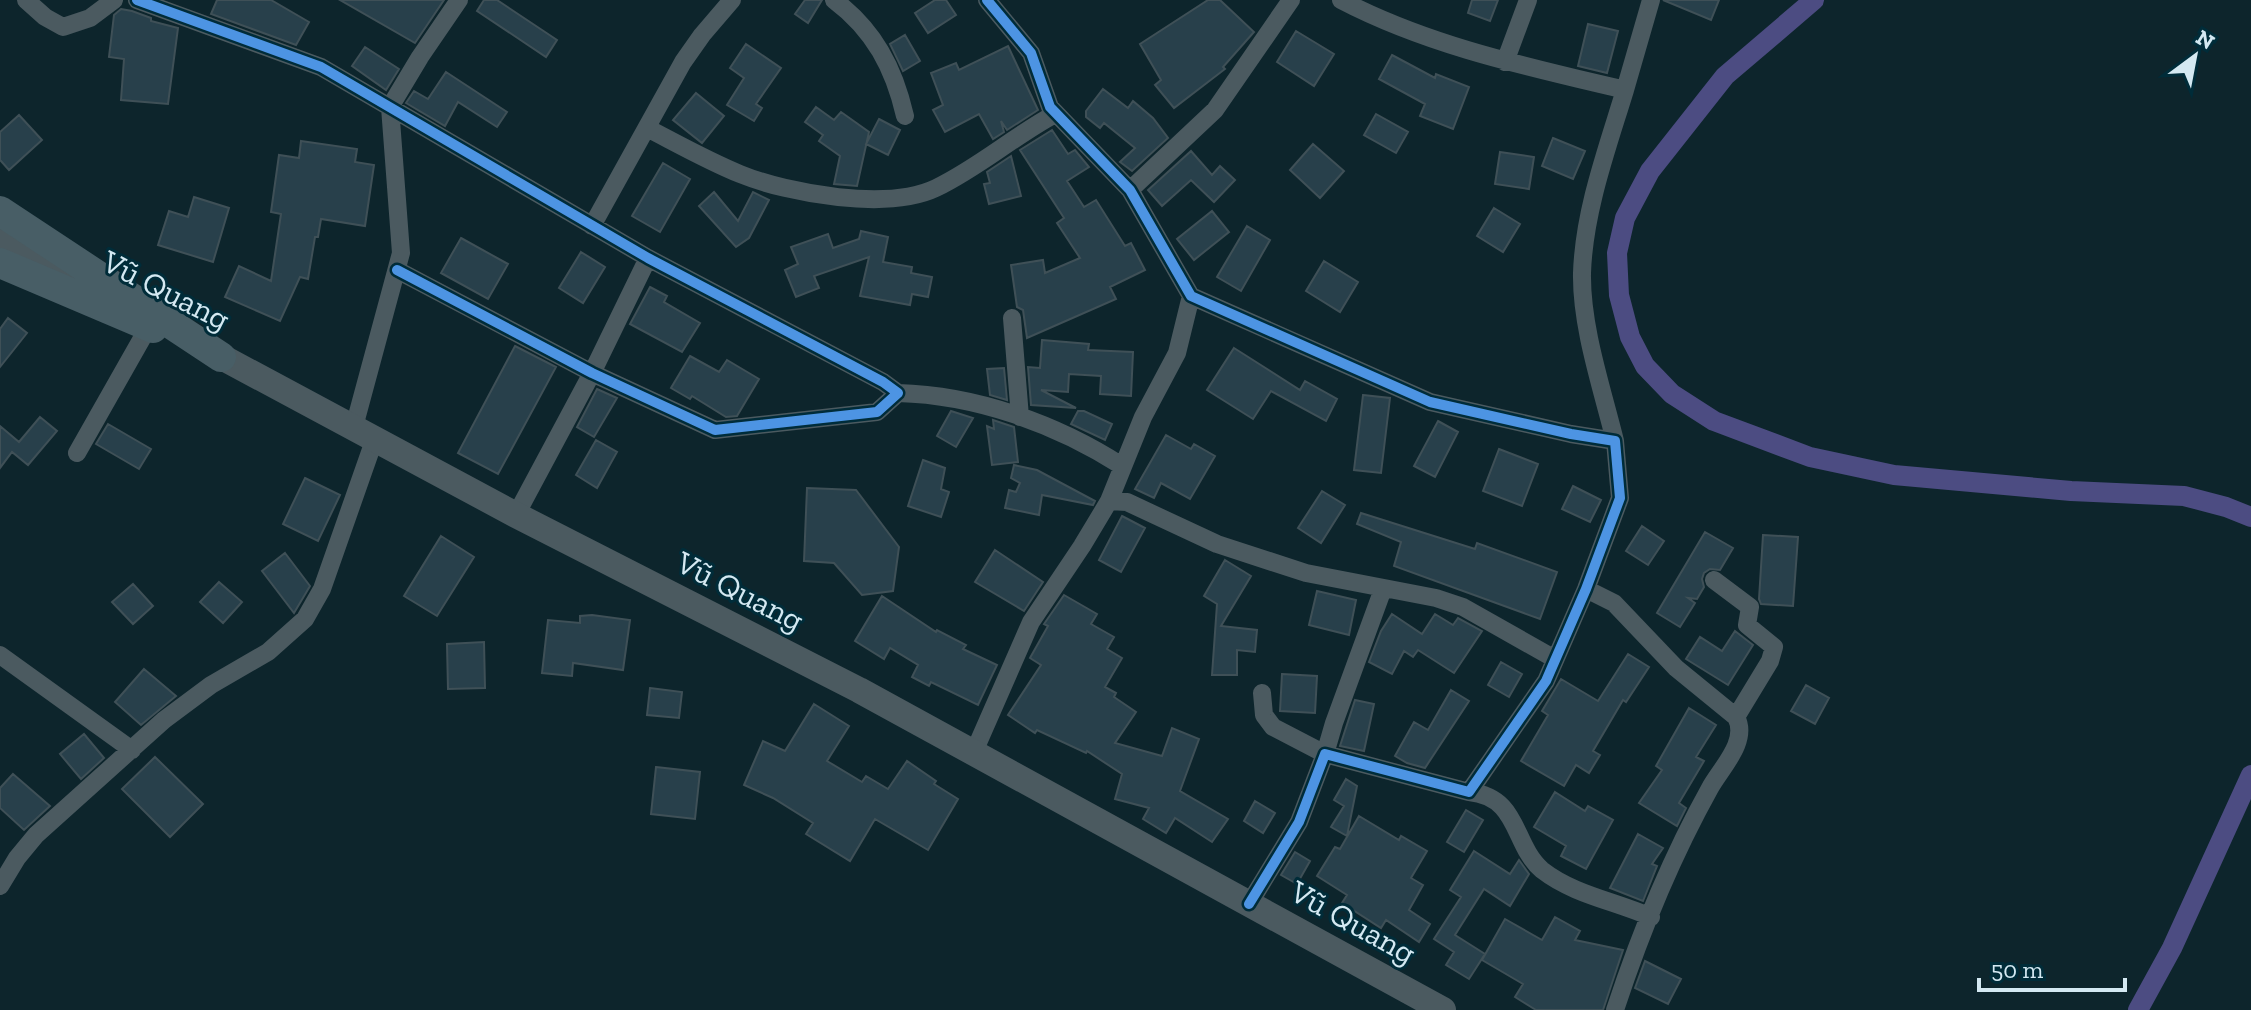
<svg xmlns="http://www.w3.org/2000/svg" width="2251" height="1010" viewBox="0 0 2251 1010" font-family="'Zilla Slab',serif">
  <rect width="100%" height="100%" fill="#0d252c"/>
  <g fill="none" stroke-linecap="round" stroke-linejoin="round">
    <path stroke="#4c4c82" stroke-width="20" d="M1814,0L1725,76L1650,171L1625,218L1617,253L1619,295L1630,337L1645,366L1672,394L1714,421L1810,457L1894,475L2071,491L2184,496L2226,507L2251,517
      M2138,1010L2172,948L2251,775"/>
  </g>
  <path fill="#28404b" stroke="#3f5057" stroke-width="2" d="M217,0H271L309,22L296,45L211,14Z
    M340,0H444L415,43Z
    M484,0H497L557,40L546,57L477,11Z
    M805,0H822L808,23L795,14Z
    M935,0H946L956,15L928,33L915,13Z
    M1208,0H1220L1254,32L1223,67L1225,69L1174,108L1155,85L1161,80L1140,44Z
    M1472,0H1498L1490,21L1468,13Z
    M1663,0H1719L1711,20Z
    M121,9L132,11L151,18V21L178,28L168,104L121,100L124,59L109,57L114,15Z
    M1588,24L1618,31L1607,73L1578,66Z
    M1296,31L1334,54L1314,86L1277,62Z
    M905,35L920,61L903,71L890,44Z
    M746,44L781,68L756,104L762,108L754,121L727,105L744,78L730,68Z
    M1008,46L1038,110L1007,130L1001,121L1004,132L993,139L979,114L945,132L933,110L943,105L931,73L956,63L959,70Z
    M365,47L399,69L386,90L352,66Z
    M1392,55L1435,78L1436,74L1469,87L1453,129L1420,116L1425,104L1379,79Z
    M446,72L507,112L497,127L458,102L445,126L406,103L414,91L428,99Z
    M1103,89L1128,108L1133,101L1153,118L1168,138L1132,171L1120,162L1135,148L1104,123L1100,128L1086,117V111Z
    M696,93L724,116L702,143L673,120Z
    M816,107L834,120L841,112L869,132L857,186L834,184L840,156L819,141L823,135L805,122Z
    M1376,114L1408,132L1396,153L1364,135Z
    M19,115L42,140L9,170L0,160V132Z
    M879,119L900,130L888,155L866,144Z
    M1052,130L1068,154L1075,150L1089,167L1067,181L1084,207L1096,200L1125,246L1131,243L1145,270L1110,287L1116,299L1027,338L1023,310L1017,307L1011,265L1043,260L1045,273L1080,258L1057,223L1064,218L1020,150Z
    M1553,138L1585,151L1573,179L1542,166Z
    M301,141L357,149L355,162L374,165L365,226L321,219L318,237H315L308,279L300,277L280,321L225,297L239,266L271,281L281,214L271,212L279,155L299,158Z
    M1313,144L1344,171L1320,198L1290,170Z
    M1191,151L1212,175L1220,166L1235,180L1214,202L1191,180L1162,206L1148,190Z
    M1500,152L1534,157L1529,189L1495,184Z
    M1011,156L1021,196L989,204L984,184L990,183L987,172Z
    M663,163L690,179L660,232L632,216Z
    M714,192L738,221L753,192L769,200L749,238L736,247L699,206Z
    M194,197L229,208L213,262L158,245L169,211L188,217Z
    M1494,208L1520,224L1503,252L1477,236Z
    M1212,211L1229,232L1194,260L1177,239Z
    M1247,226L1270,240L1241,291L1217,277Z
    M861,231L888,237L883,262L912,267L911,273L932,277L928,297L912,294L910,305L860,296L869,257L814,276L819,288L796,297L785,270L798,264L791,247L828,234L833,248L859,239Z
    M461,238L508,264L488,299L441,273Z
    M581,252L605,267L583,303L559,288Z
    M1324,261L1358,282L1340,312L1306,291Z
    M650,287L667,296L664,302L700,323L682,352L630,324Z
    M8,318L27,333L0,367V329Z
    M1042,340L1089,344L1088,350L1133,352L1131,396L1100,394L1101,376L1069,374L1068,392L1041,390L1076,408L1031,405L1028,367L1040,368Z
    M515,346L556,367L498,474L458,453Z
    M1234,348L1300,390L1305,381L1337,399L1326,421L1271,391L1253,419L1207,390Z
    M690,356L719,372L727,360L759,379L737,416L726,417L692,396L690,399L671,388Z
    M1004,368L1007,400L990,395L987,369Z
    M597,389L617,398L594,437L577,427Z
    M1363,395L1390,398L1381,473L1354,470Z
    M951,411L973,418L956,447L937,436Z
    M1078,411H1084L1112,424L1105,440L1071,424Z
    M40,417L57,431L28,465L12,452L0,468V426L19,442Z
    M993,420L1014,427L1018,462L992,465L987,426L994,429Z
    M1438,421L1458,432L1435,477L1414,466Z
    M108,424L151,449L139,469L96,444Z
    M1166,435L1191,449L1194,444L1215,456L1190,499L1161,483L1154,498L1135,489Z
    M596,440L617,452L597,488L576,475Z
    M1499,449L1538,464L1522,506L1483,491Z
    M923,460L945,468L941,489L949,492L941,517L908,506Z
    M1014,465L1037,470L1095,501L1093,505L1042,495L1039,515L1005,508L1009,490L1016,492L1020,483L1011,478Z
    M305,478L340,495L318,541L283,524Z
    M1573,486L1601,500L1590,522L1562,509Z
    M807,488L856,490L899,547L893,591L862,595L834,563L804,561Z
    M1322,491L1345,505L1321,543L1298,528Z
    M1361,513L1475,549L1477,543L1557,572L1540,619L1394,566L1401,542L1357,524Z
    M1122,516L1145,528L1121,572L1099,560Z
    M1642,526L1664,541L1648,565L1626,551Z
    M1705,532L1733,548L1720,570L1710,569L1704,573L1702,579L1704,587L1697,599L1688,598L1695,603L1680,627L1657,613Z
    M1763,535L1798,537L1793,606L1761,604L1759,599Z
    M441,536L474,557L437,616L404,596Z
    M995,550L1043,582L1024,611L975,582Z
    M285,553L310,586L294,613L262,571Z
    M1225,560L1251,576L1221,626L1257,630L1255,652L1237,650V675H1212L1217,604L1204,596Z
    M219,582L242,602L223,623L200,602Z
    M133,584L153,606L133,624L112,602Z
    M1317,591L1356,600L1349,635L1309,625Z
    M1064,595L1097,614L1091,624L1114,637L1107,649L1122,658L1105,687L1116,693L1114,697L1136,712L1115,743L1162,756L1172,728L1199,739L1180,791L1228,819L1212,842L1175,818L1166,833L1143,819L1149,808L1115,799L1122,774L1087,751L1086,753L1037,730L1035,733L1008,715L1041,665L1030,658L1048,626L1044,624Z
    M882,596L936,632L937,630L966,645L963,649L997,665L978,705L931,682L929,686L912,677L918,665L890,648L884,659L855,641Z
    M1392,614L1422,634L1435,614L1453,625L1458,618L1482,631L1454,673L1418,650L1413,657L1404,651L1392,674L1369,662L1381,631Z
    M592,615L630,620L623,670L573,663L572,676L542,673L548,620L580,623V616Z
    M1735,631L1753,645L1728,685L1686,659L1700,637L1722,651Z
    M484,642L485,688L448,689L447,644Z
    M1628,654L1649,667L1626,702L1623,700L1593,751L1600,755L1589,773L1576,765L1564,786L1521,761L1548,715L1542,711L1561,679L1598,701Z
    M1501,662L1522,674L1509,697L1488,685Z
    M144,669L176,696L141,725L115,702Z
    M1282,674L1317,676L1315,713L1280,711Z
    M1806,685L1829,698L1815,724L1791,711Z
    M650,688L682,692L679,718L647,715Z
    M1451,690L1469,701L1425,768L1407,763L1395,756L1414,722L1428,730Z
    M1355,700L1374,704L1364,751L1340,746Z
    M814,704L849,726L827,761L862,782L866,776L888,789L907,761L936,781L934,784L958,799L928,850L875,819L850,861L806,834L813,823L773,798L744,785L763,741L785,751Z
    M1689,708L1716,725L1696,757L1704,761L1679,803L1686,808L1677,826L1639,803L1662,770L1656,766Z
    M84,734L104,758L81,779L60,754Z
    M155,757L203,804L170,837L122,789Z
    M656,767L700,772L695,819L651,814Z
    M13,774L50,806L24,830L0,808V788Z
    M1346,779L1357,786L1347,836L1331,827L1344,806L1334,800Z
    M1555,792L1585,811L1588,806L1613,820L1586,869L1561,856L1566,846L1534,827Z
    M1255,801L1275,813L1263,833L1244,821Z
    M1466,810L1483,820L1464,852L1447,842Z
    M1359,816L1399,840L1401,836L1427,851L1411,878L1423,885L1409,910L1430,924L1419,942L1386,920L1381,928L1342,903L1347,895L1317,876L1335,847L1340,849Z
    M1638,834L1663,848L1652,864L1657,866L1643,901L1610,888Z
    M1474,851L1510,874L1519,860L1529,874L1510,906L1484,889L1455,935L1485,954L1469,979L1446,965L1454,952L1434,939L1461,897L1450,890Z
    M1295,852L1310,861L1297,884L1281,875Z
    M1555,917L1580,931L1575,940L1623,950L1603,1010H1536L1515,997L1523,984L1482,960L1505,919L1542,940Z
    M1645,961L1681,979L1668,1004L1635,988Z"/>
  <g fill="none" stroke-linecap="round" stroke-linejoin="round">
    <path stroke="#4b5a60" stroke-width="18" d="M26,0L45,17L63,27L90,18L114,0
      M137,0L321,67L648,258L883,382L898,393L877,412L715,430L592,373L397,270
      M834,0C874,30 894,68 905,116
      M987,0L1031,53L1050,107L1130,190L1191,296L1430,402L1571,434L1615,441L1620,498L1586,589L1546,681L1469,792L1325,754L1299,822L1249,904
      M1341,0C1429,46 1528,67 1625,90L1651,0
      M1505,62L1528,0
      M647,128C678,144 708,161 740,174C789,194 888,211 936,188C978,168 1014,136 1055,114
      M1130,190L1215,110L1291,0
      M592,226L683,62L702,35L732,0
      M1012,318L1020,417
      M898,393C976,395 1057,424 1122,466
      M354,427L401,253L390,107L420,57L459,0
      M1615,441C1602,388 1581,327 1582,273C1584,211 1607,149 1625,90
      M77,453L149,326
      M1109,501L1127,502L1217,544L1306,573L1436,598L1463,607L1555,659
      M516,515L592,373L648,258
      M1714,580L1750,607L1747,625L1774,647L1770,661L1736,717
      M1586,589L1614,603L1676,668L1736,717C1749,741 1721,768 1710,788C1671,858 1640,934 1615,1010
      M0,655L132,750
      M1262,693L1264,715L1273,727L1325,754L1334,723L1383,589
      M974,752L1031,622L1082,546L1109,501L1143,417L1177,353L1191,296
      M1469,792C1520,797 1512,844 1542,870C1574,895 1615,901 1651,917
      M0,886L17,858L36,835L164,720L211,685L268,652L305,619L322,589L375,438"/>
    <path stroke="#4b5a60" stroke-width="26" d="M0,242L78,282
      M205,348L516,515L859,690L1443,1010"/>
    <path stroke="#485e66" stroke-width="30" d="M0,211L221,357
      M0,263L153,328"/>
    <defs>
      <path id="cycleway" d="M137,0L321,67L648,258L883,382L898,393L877,412L715,430L592,373L397,270
        M987,0L1031,53L1050,107L1130,190L1191,296L1430,402L1571,434L1615,441L1620,498L1586,589L1546,681L1469,792L1325,754L1299,822L1249,904"/>
    </defs>
    <use href="#cycleway" stroke="#002c39" stroke-width="15"/>
    <use href="#cycleway" stroke="#4d94e3" stroke-width="10"/>
  </g>
  <g text-anchor="middle" dominant-baseline="central" stroke-width="6" stroke-linejoin="round" paint-order="stroke">
    <g font-size="32" fill="#d4e9f2" stroke="#002c39">
      <text transform="translate(166 290) rotate(27)">Vũ Quang</text>
      <text transform="translate(740 591) rotate(27)">Vũ Quang</text>
      <text transform="translate(1353 922) rotate(29)">Vũ Quang</text>
    </g>
  </g>
  <g transform="translate(2195 56) rotate(32)" stroke="#002c39" stroke-width="6" paint-order="stroke">
  <path d="M0-6L14 30L0 20L-14 30Z" fill="#d4e9f2"/>
  <text y="-12" font-size="22" font-weight="bold" text-anchor="middle" fill="#d4e9f2">N</text>
  </g>
  <path d="M1979 978v12h146v-12" fill="none" stroke="#d4e9f2" stroke-width="4"/>
  <text x="1991" y="978" font-size="24" fill="#d4e9f2" stroke="#002c39" stroke-width="6" paint-order="stroke">50 m</text>
</svg>
